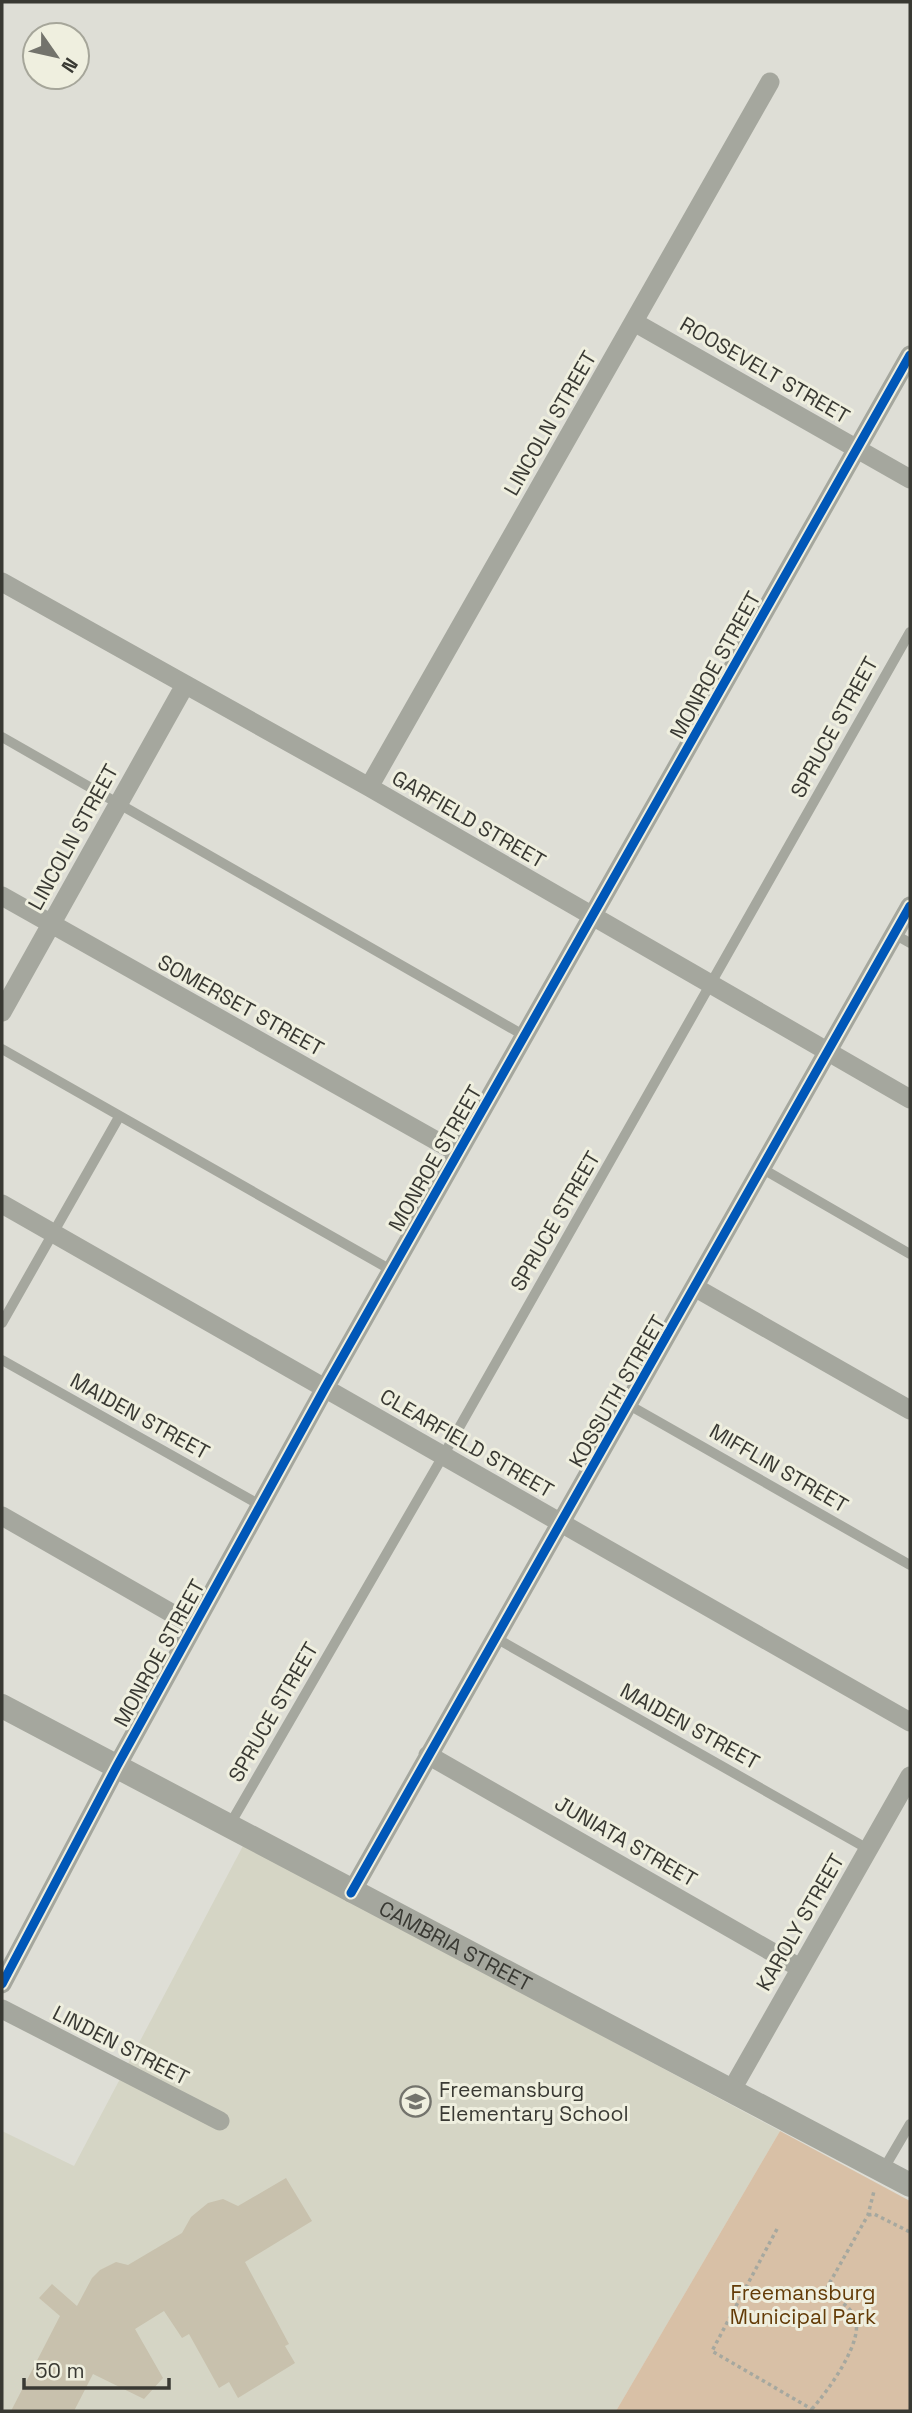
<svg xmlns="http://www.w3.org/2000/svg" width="912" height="2413" viewBox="0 0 912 2413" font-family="'Space Grotesk',sans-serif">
  <rect width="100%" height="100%" fill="#deded6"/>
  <path fill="#d5d5c5" d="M244,1844L780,2131L616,2411H2V2131L74,2166Z"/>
  <path fill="#d8c0a6" d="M780,2131L910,2201V2411H616Z"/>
  <path fill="#c8c1ad" d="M286,2178L312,2221L245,2262L289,2344L285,2346L295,2363L238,2398L229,2382L219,2388L189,2334L182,2338L164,2311L135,2329L163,2378L144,2399L93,2374L74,2411H11L60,2316L39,2298L52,2284L77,2306L92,2278L100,2270L116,2262L128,2265L182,2233L191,2217L208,2203L223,2199L238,2206Z"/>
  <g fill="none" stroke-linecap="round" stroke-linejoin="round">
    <path stroke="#a6a89f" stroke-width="3.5" stroke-dasharray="3.5 3.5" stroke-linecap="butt" d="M868,2215L874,2214L910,2232
      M777,2229L712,2351L815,2411
      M812,2409C827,2392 867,2338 854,2316C849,2305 834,2297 825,2291L868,2215L874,2191"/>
    <path stroke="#a5a79e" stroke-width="10" d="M2,737L525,1036
      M894,934L910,943
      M2,1049L391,1270
      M763,1169L910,1254
      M2,1323L119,1117
      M2,1360L260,1505
      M629,1405L910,1565
      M494,1637L868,1849
      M229,1826L443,1456L910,632
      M883,2170L910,2124"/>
    <path stroke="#a5a79e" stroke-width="19" d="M634,322L910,479
      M2,582L369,787L910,1099
      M369,787L770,82
      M2,896L458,1153
      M2,1012L185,685
      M2,1204L910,1722
      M696,1288L910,1410
      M2,1516L194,1626
      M428,1755L800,1968
      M351,1893L910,906
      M2,1984L117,1766L325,1388L910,355
      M2,2009L220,2121
      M731,2091L910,1776"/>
    <path stroke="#a5a79e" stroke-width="24" id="s1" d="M2,1706L910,2185"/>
    <defs>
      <path id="cycleway" d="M351,1893L910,906
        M2,1984L117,1766L325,1388L910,355"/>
    </defs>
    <use href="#cycleway" stroke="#efefdf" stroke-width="13"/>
    <use href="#cycleway" stroke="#0057b8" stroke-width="9"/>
  </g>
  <defs>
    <symbol id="school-ring" viewBox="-11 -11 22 22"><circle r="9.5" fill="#efefdf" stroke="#73736c" stroke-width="1.5"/><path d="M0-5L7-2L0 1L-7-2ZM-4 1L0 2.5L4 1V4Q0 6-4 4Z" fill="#73736c"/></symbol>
  </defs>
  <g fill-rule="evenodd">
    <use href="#school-ring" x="398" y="2084" width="35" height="35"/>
  </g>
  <g text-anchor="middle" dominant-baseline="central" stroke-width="6" stroke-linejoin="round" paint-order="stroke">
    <g font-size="21" fill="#393933" stroke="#efefdf">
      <text transform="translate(765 370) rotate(30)">ROOSEVELT STREET</text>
      <text transform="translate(550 423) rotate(-60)">LINCOLN STREET</text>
      <text transform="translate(715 665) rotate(-61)">MONROE STREET</text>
      <text transform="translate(834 727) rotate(-61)">SPRUCE STREET</text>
      <text transform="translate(469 819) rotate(30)">GARFIELD STREET</text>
      <text transform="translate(73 837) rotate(-61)">LINCOLN STREET</text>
      <text transform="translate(241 1005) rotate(29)">SOMERSET STREET</text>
      <text transform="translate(435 1158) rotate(-60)">MONROE STREET</text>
      <text transform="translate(555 1221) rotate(-60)">SPRUCE STREET</text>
      <text transform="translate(617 1391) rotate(-60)">KOSSUTH STREET</text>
      <text transform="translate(140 1416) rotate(29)">MAIDEN STREET</text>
      <text transform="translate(467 1443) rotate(30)">CLEARFIELD STREET</text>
      <text transform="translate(779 1468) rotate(30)">MIFFLIN STREET</text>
      <text transform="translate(159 1653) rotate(-61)">MONROE STREET</text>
      <text transform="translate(273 1712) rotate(-60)">SPRUCE STREET</text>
      <text transform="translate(690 1726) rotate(29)">MAIDEN STREET</text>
      <text transform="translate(626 1841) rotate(30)">JUNIATA STREET</text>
      <text transform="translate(800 1922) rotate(-60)">KAROLY STREET</text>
      <text stroke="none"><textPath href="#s1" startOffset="513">CAMBRIA STREET</textPath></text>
      <text transform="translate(121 2045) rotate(27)">LINDEN STREET</text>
    </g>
    <g font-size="21" fill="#393933" stroke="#efefdf" text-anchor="start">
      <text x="439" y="2089">Freemansburg<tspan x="439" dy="24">Elementary School</tspan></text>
    </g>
    <g font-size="21" fill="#633b07" stroke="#efefdf">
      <text x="803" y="2292">Freemansburg<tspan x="803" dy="24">Municipal Park</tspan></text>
    </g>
  </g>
  <rect width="912" height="2413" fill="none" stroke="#393933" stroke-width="7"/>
  <g transform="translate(56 56) rotate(124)"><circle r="33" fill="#efefdf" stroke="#a6a69a" stroke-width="2"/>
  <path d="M0-5L12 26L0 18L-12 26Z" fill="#73736c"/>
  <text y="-10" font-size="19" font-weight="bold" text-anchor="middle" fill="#393933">N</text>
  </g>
  <path d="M24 2378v10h145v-10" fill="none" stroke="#393933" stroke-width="3.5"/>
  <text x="35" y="2378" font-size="21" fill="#393933" stroke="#efefdf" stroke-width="5" paint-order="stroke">50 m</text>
</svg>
